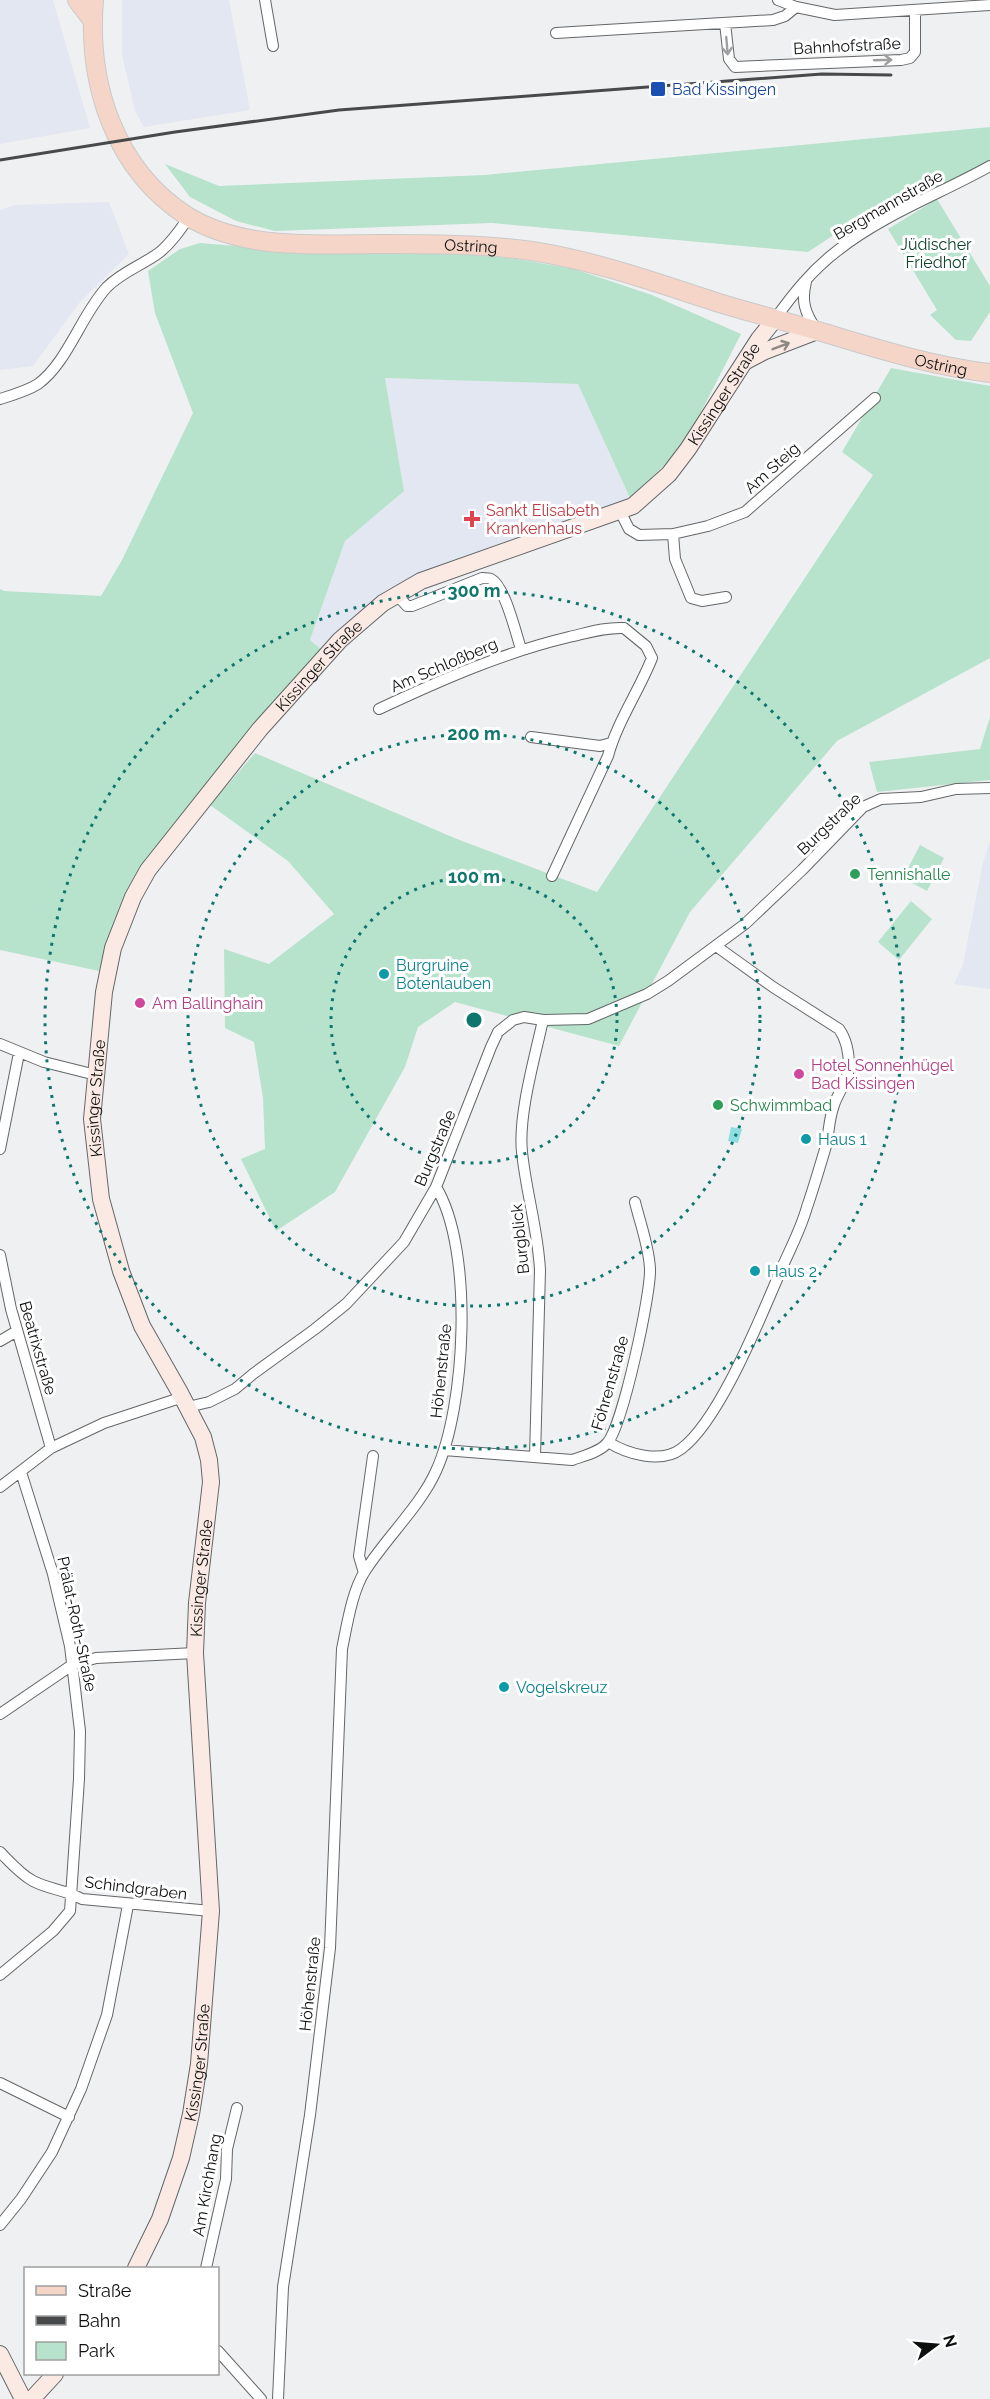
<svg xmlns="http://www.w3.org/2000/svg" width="990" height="2399" viewBox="0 0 990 2399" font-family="Raleway,sans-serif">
  <rect width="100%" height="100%" fill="#eff0f2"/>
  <path fill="#e2e7f1" d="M0,0H53L90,128L0,144Z
    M122,0H229L250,110L144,127L135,111L122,55Z
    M109,202L129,254L80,302L33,366L0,370V210L15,205Z
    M385,378L578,384L630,498L384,591L322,650L310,640L345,541L404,491Z
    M990,840V989L954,984L963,964L983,863Z"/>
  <path fill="#b7e3cc" d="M990,127V160L924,196L889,199L808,252L492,223L275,231L236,221L190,197L165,164L219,186L485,175Z
    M937,199L990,286V312L971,341L956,340L930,315L937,310L888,229Z
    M200,243L319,253L441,252L517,259L574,269L652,295L741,334L683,447L630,498L578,384L385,378L404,491L345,541L310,640L322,650L118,917L99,971L0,950V589L4,591L101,596L122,560L193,413L155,313L148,271L180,249Z
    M891,368L990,386V658L837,741L690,912L619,1046L455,1002L418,1027L405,1067L335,1192L276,1231L241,1159L265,1149L263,1098L254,1042L225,1028L224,949L269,964L334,914L288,861L210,805L255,753L457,839L597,892L873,475L842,452Z
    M990,717V780L877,792L869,762L980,749Z
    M920,845L944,858L927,891L903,878Z
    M911,901L932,919L899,960L878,942Z"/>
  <path fill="#8ddde1" d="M731,1127L742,1129L738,1143L728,1141Z"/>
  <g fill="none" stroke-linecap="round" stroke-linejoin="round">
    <defs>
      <path id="street" d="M265,0L273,46
        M778,0L796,7L835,15L990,5
        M725,23L729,59L735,67L901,60L910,58L915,52V10
        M556,33L773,20L785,16L796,7
        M806,282C801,301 805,313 816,329
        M775,319C793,294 812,270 837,251C882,215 940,194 990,166
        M0,399C13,395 27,391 38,384C68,362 81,315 107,287C123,271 143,265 160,252C172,242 180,230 189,217
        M622,511L623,517L629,529L639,535L673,534L708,526L745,512L875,398
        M673,534L675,559L691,598L702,601L726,597
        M396,594L407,606H412L482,578C485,578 489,578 491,579C505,586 516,634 521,649
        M379,709C441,680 502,653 569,637C587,633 605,627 624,628L646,646L652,658C639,691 617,722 608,756L552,876
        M531,737L600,746L611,743
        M0,1044L44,1062L96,1075
        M0,1149L19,1053
        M0,1255L11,1309L51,1448
        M0,1341L17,1331
        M188,1407L209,1402L235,1389L253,1374L315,1329L346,1304L404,1242L436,1187L491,1047L498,1032L513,1020L524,1017L543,1020L588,1019L647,994L668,981L745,924L802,870L863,807L881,799L921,797L956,789L990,788
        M608,1442C627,1454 661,1464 681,1449C720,1420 761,1316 781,1270C790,1249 801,1229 807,1207C814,1187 820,1166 826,1146C829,1133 829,1118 834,1105C838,1092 848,1082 849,1067C849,1054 847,1040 839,1029L773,987L716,946
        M444,1450L572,1460C583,1456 601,1452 608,1442C623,1423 651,1294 650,1269C649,1246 640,1223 635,1202
        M535,1457L540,1270C538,1230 526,1192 522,1152C518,1115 535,1057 543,1020
        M0,1487L51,1448L104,1423L183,1397
        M364,1573L359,1556L373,1456
        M0,1714L72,1665L96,1658L195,1653
        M0,1852C10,1862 20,1874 33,1881C48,1889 66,1890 82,1899L211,1911
        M0,1975L53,1931L70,1911L79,1779L80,1731L70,1646L53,1574L21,1472
        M0,2083L69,2117
        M0,2225L21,2199L52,2152L81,2089L107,2015L128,1905
        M206,2268L226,2179L227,2149L237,2108
        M218,2351L261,2399
        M278,2399L283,2287L310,2115L330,1948L342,1649C347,1625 352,1591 365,1571C386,1538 421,1505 436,1471C466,1406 474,1249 436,1187"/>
      <g id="secondary">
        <path d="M746,361L765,351L817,331"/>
        <path id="s1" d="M136,2268L160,2219L181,2158L191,2114L199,2064L211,1911L195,1653L197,1603L211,1482L209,1460L203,1437L179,1391L142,1326L121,1271L101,1199L92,1119L104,992L113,948L133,897L148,870L260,729L340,640L383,603L421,581L633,506L669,474L688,449L759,339L775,319"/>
        <path d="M0,2354L23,2399"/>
        <path d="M32,2399L55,2374"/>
      </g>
      <g id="primary">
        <path d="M77,0L92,20"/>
        <path id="s2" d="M94,0C87,83 114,169 187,216C244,251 318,244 382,244C431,244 483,244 532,251C596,261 658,283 719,303C759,315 799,325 838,337C888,352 938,367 990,373"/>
      </g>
    </defs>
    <use href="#street" stroke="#646668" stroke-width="12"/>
    <use href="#secondary" stroke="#646668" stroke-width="18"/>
    <use href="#primary" stroke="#cacaca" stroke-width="20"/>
    <use href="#street" stroke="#fff" stroke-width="10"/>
    <use href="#secondary" stroke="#faeae3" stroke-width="16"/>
    <use href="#primary" stroke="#f5d5c8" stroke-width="18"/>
    <path stroke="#48494a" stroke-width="3" d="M0,160L175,132L339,110L822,74L891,75"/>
  </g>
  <defs><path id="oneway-shaft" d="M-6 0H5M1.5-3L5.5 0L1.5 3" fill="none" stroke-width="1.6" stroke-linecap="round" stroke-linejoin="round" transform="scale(1.5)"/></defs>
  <g stroke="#9f9f9f">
    <use href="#oneway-shaft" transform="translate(727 46) rotate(85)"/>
    <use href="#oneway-shaft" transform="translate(883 60) rotate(-2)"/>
  </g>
  <use stroke="#908784" href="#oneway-shaft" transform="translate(781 346) rotate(-21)"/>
  <g fill="none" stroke="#0f766e" stroke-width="3" stroke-dasharray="3 6">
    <circle cx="474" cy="1020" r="143"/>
    <circle cx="474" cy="1020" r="286"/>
    <circle cx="474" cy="1020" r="429"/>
  </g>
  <rect fill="#1a4fb4" stroke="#fff" stroke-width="2" x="650" y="81" width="16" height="16" rx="3"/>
  <path fill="#e0444e" stroke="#fff" stroke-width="2" d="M469 510h6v6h6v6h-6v6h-6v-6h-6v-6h6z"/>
  <g fill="#2e9e5b" stroke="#fff" stroke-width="2">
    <circle cx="855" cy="874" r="6"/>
    <circle cx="718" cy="1105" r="6"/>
  </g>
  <g fill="#0f9aa8" stroke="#fff" stroke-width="2">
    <circle cx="384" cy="974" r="6"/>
    <circle cx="806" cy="1139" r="6"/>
    <circle cx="755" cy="1271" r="6"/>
    <circle cx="504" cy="1687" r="6"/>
  </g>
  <g fill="#d1479c" stroke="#fff" stroke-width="2">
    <circle cx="140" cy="1003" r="6"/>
    <circle cx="799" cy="1074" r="6"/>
  </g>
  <g text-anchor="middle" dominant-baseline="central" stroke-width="6" stroke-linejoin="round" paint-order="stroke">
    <g font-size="16" fill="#0e0f0f" stroke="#fff">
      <text transform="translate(847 46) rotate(-3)">Bahnhofstraße</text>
      <text transform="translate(888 205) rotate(-30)">Bergmannstraße</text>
      <text stroke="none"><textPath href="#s2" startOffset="536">Ostring</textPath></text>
      <text stroke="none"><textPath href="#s2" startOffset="1022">Ostring</textPath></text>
      <text stroke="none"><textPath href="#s1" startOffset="2214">Kissinger Straße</textPath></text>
      <text transform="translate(772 468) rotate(-42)">Am Steig</text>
      <text transform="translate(444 665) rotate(-23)">Am Schloßberg</text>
      <text stroke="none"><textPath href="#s1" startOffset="1710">Kissinger Straße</textPath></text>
      <text transform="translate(829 824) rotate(-44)">Burgstraße</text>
      <text stroke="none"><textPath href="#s1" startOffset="1206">Kissinger Straße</textPath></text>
      <text transform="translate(435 1148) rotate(-67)">Burgstraße</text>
      <text transform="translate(520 1239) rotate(-96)">Burgblick</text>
      <text transform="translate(38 1348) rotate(74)">Beatrixstraße</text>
      <text transform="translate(441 1371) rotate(-84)">Höhenstraße</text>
      <text transform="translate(610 1383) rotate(-74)">Föhrenstraße</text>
      <text stroke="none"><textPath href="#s1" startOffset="702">Kissinger Straße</textPath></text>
      <text transform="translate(77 1624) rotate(78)">Prälat-Roth-Straße</text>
      <text transform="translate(136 1888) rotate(7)">Schindgraben</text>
      <text transform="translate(310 1984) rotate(-84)">Höhenstraße</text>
      <text stroke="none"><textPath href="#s1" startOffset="216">Kissinger Straße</textPath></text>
      <text transform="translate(207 2185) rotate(-80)">Am Kirchhang</text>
    </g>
    <g font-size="16" fill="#164399" stroke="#fff" text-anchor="start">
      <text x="672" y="89">Bad Kissingen</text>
    </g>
    <g font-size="16" fill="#0f432e" stroke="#fff">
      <text x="936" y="244">Jüdischer<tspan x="936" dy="18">Friedhof</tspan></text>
    </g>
    <g font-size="16" fill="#be3a42" stroke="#fff" text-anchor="start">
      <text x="486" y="510">Sankt Elisabeth<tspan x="486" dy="18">Krankenhaus</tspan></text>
    </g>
    <g font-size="16" fill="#27864d" stroke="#fff" text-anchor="start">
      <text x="867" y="874">Tennishalle</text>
      <text x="730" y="1105">Schwimmbad</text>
    </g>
    <g font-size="16" fill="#0d838f" stroke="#fff" text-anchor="start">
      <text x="396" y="965">Burgruine<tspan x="396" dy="18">Botenlauben</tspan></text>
      <text x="818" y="1139">Haus 1</text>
      <text x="767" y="1271">Haus 2</text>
      <text x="516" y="1687">Vogelskreuz</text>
    </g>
    <g font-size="16" fill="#b23c85" stroke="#fff" text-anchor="start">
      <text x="152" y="1003">Am Ballinghain</text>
      <text x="811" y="1065">Hotel Sonnenhügel<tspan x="811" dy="18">Bad Kissingen</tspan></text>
    </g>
  </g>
  <circle cx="474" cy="1020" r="9" fill="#0f766e" stroke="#fff" stroke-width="3"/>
  <g font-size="18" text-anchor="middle" font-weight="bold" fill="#0f766e" stroke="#fff" stroke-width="6" stroke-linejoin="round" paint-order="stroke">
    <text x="474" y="597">300 m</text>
    <text x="474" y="740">200 m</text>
    <text x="474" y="883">100 m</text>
  </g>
  <rect x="24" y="2267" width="195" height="108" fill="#ffffff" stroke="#9f9f9f" stroke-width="1.5"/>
  <rect x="36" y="2286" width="30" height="9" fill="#f5d5c8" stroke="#9f9f9f" stroke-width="1.5"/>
  <text x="78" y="2297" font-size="18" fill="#0e0f0f">Straße</text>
  <rect x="36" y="2316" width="30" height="9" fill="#48494a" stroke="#9f9f9f" stroke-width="1.5"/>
  <text x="78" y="2327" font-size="18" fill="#0e0f0f">Bahn</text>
  <rect x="36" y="2342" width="30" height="18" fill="#b7e3cc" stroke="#9f9f9f" stroke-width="1.5"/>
  <text x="78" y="2357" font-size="18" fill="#0e0f0f">Park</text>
  <g transform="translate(936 2345) rotate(74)" stroke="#ffffff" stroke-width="4.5" paint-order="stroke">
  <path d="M0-4.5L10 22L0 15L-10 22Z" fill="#0e0f0f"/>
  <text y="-9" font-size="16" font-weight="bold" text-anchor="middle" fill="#0e0f0f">N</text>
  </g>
</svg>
